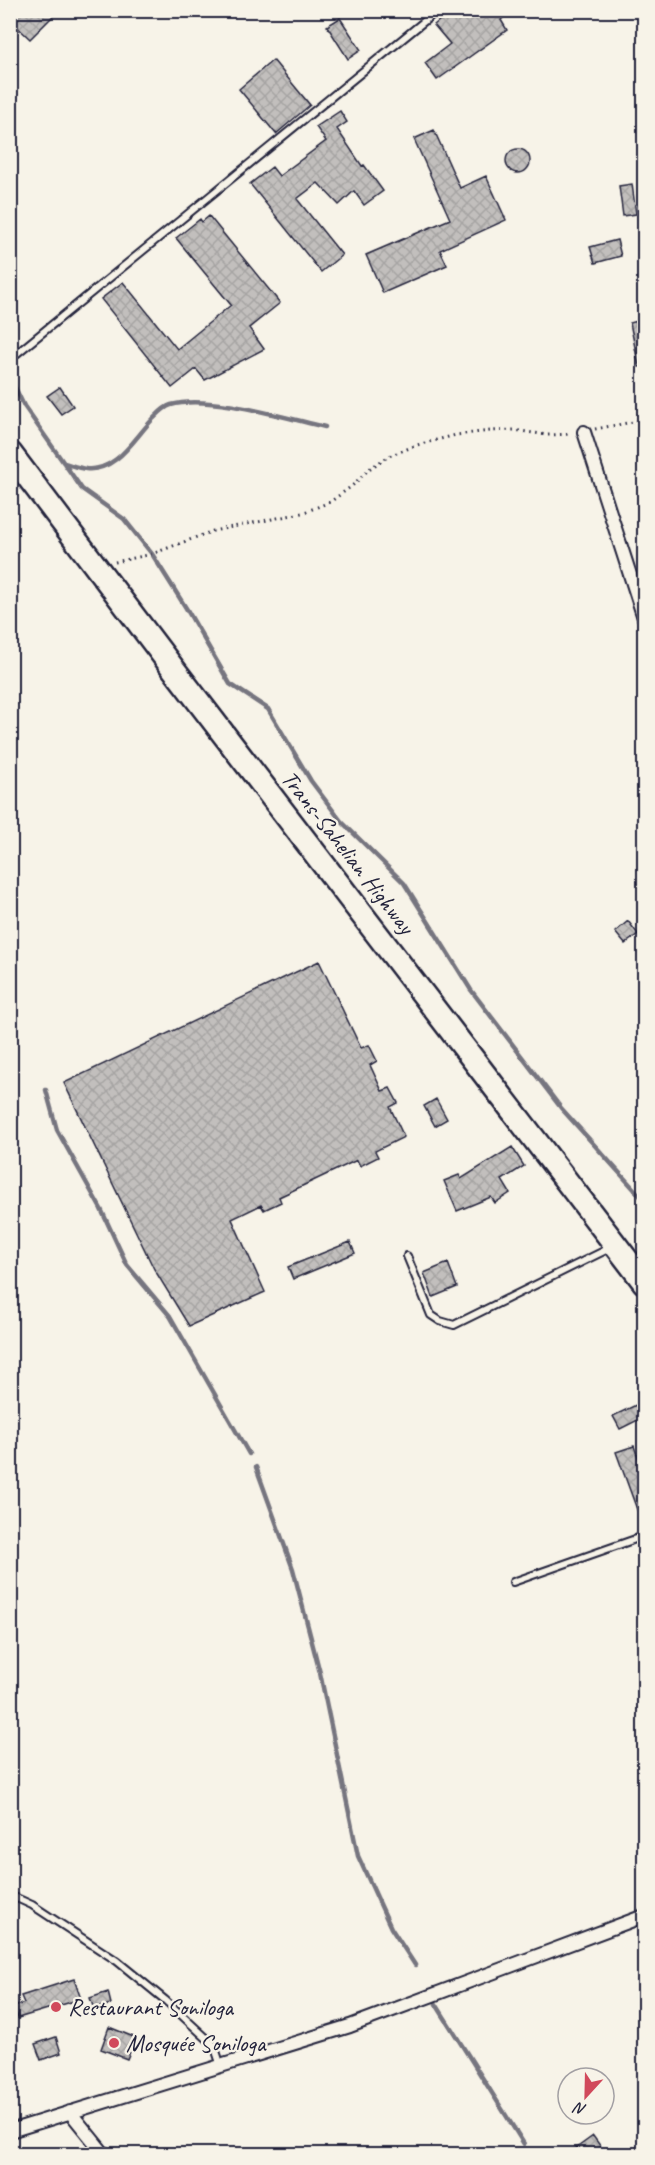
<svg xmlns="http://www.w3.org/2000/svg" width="655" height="2165" viewBox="0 0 655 2165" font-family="Caveat,sans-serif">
  <defs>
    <pattern id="building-cross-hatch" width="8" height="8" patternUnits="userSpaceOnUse" patternTransform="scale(1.5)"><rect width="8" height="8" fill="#c2bfbd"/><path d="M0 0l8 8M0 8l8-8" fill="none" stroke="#a6a4a3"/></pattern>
  </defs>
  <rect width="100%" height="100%" fill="#f7f3e8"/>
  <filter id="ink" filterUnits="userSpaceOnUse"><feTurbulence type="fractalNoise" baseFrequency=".0167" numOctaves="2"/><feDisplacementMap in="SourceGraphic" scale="12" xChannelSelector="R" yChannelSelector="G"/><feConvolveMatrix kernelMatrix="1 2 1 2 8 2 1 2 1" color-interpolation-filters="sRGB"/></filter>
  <g filter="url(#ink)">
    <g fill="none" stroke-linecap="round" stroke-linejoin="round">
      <path stroke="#76747f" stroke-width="4.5" d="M10,377L24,406L82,489L124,519L152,554L186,608L230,684L268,709L311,781L341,821L404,883L471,990L561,1108L644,1200
        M64,463C71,465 78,468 86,469C117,472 134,438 153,419C158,414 164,407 171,405C208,394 286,418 325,427
        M46,1090L57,1130L101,1209L127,1265L170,1316L249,1454
        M256,1467L293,1569L320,1673L358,1856L391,1928L415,1965
        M436,2004L524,2144"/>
    </g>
    <path fill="url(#building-cross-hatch)" stroke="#22223b" stroke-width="1.5" d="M10,10H59L30,39L10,20Z
      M452,10H498L504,17L501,20L507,30L437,80L425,63L450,44L434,25Z
      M340,18L361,50L348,59L327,26Z
      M273,60L310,105L276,134L239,89Z
      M340,111L347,122L337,129L362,166L364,165L383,191L364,205L354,191L339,205L318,183L297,199L342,255L321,272L250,184L272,167L279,176L326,141L316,127Z
      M434,130L460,188L486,176L506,220L440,250L447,265L383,293L366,255L450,219L414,139Z
      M506 161a12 12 0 1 1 24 0a12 12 0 1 1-24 0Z
      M632,184L636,214L623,216L619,186Z
      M209,216L280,303L249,328L264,349L205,380L196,369L172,388L101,299L123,282L177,349L231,305L176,238L200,219L202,222Z
      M617,240L621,256L595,263L590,247Z
      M645,319V366L639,367L630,323Z
      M60,387L73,406L61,414L47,396Z
      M628,921L638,934L625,944L615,932Z
      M319,961L361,1048L369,1045L377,1061L370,1065L382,1091L390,1088L398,1103L390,1107L404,1137L375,1151L378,1157L360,1166L357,1160L279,1197L281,1202L264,1210L261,1205L232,1219L265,1292L189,1326L154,1269L64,1083Z
      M436,1099L447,1119L435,1126L424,1106Z
      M512,1147L524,1166L502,1180L510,1193L495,1203L491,1197L457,1211L444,1181L459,1175L461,1179Z
      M350,1242L355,1253L293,1279L288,1267Z
      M448,1263L457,1287L433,1297L424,1273Z
      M638,1404L644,1417L620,1429L613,1416Z
      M634,1446L645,1476V1526H643L616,1452Z
      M74,1979L81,1999L18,2018L14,2007L24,2003L21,1996Z
      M108,1992L111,2004L94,2009L90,1998Z
      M109,2027L136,2038L127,2059L101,2049Z
      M56,2037L61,2053L41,2060L35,2044Z
      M593,2136L606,2154H568Z"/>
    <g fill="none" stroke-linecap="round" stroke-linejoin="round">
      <defs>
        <path id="lane" d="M10,359L438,10
          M407,1256L431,1315L440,1321L454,1325L610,1248
          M513,1582L644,1536
          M10,1895L32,1905L117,1961L165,2000L214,2045L221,2066"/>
        <path id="street" d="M584,432L644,618
          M70,2112L104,2154
          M10,2131L350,2026L644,1916"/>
        <path id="highway" d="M10,453L169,663L644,1282"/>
      </defs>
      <use href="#lane" stroke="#22223b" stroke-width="10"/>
      <use href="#street" stroke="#22223b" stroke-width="16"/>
      <use href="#highway" stroke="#22223b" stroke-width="27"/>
      <path stroke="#22223b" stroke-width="3" stroke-dasharray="1.5 4.5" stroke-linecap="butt" d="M595,429L644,420
        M115,562L152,554L213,531L302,513L330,502L352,486L369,469L389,456L417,445L456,435L490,431L514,430L547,435L571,434"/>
      <use href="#lane" stroke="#f7f3e8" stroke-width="6"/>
      <use href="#street" stroke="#f7f3e8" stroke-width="12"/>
      <use href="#highway" stroke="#f7f3e8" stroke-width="22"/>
    </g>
  </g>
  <g fill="#d1495b" stroke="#f7f3e8" stroke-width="2">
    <circle cx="56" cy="2007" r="6"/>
    <circle cx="114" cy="2043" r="6"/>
  </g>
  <g text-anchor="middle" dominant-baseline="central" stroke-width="4.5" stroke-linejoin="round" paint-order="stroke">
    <g font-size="24" fill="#22223b" stroke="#f7f3e8">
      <text transform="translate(348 852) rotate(52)">Trans-Sahelian Highway</text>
    </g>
    <g font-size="24" fill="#22223b" stroke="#f7f3e8" text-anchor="start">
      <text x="68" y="2007">Restaurant Soniloga</text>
      <text x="126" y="2043">Mosquée Soniloga</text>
    </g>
  </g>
  <rect width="655" height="2165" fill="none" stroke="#f7f3e8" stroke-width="36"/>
  <rect x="18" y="18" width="619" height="2129" fill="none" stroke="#22223b" stroke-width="2" filter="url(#ink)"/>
  <g transform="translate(586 2096) rotate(202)"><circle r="28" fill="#f7f3e8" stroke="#a29fa3" stroke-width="1.5"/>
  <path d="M0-4.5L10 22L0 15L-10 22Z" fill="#d1495b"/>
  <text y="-9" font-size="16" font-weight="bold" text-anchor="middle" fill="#22223b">N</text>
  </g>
</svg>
